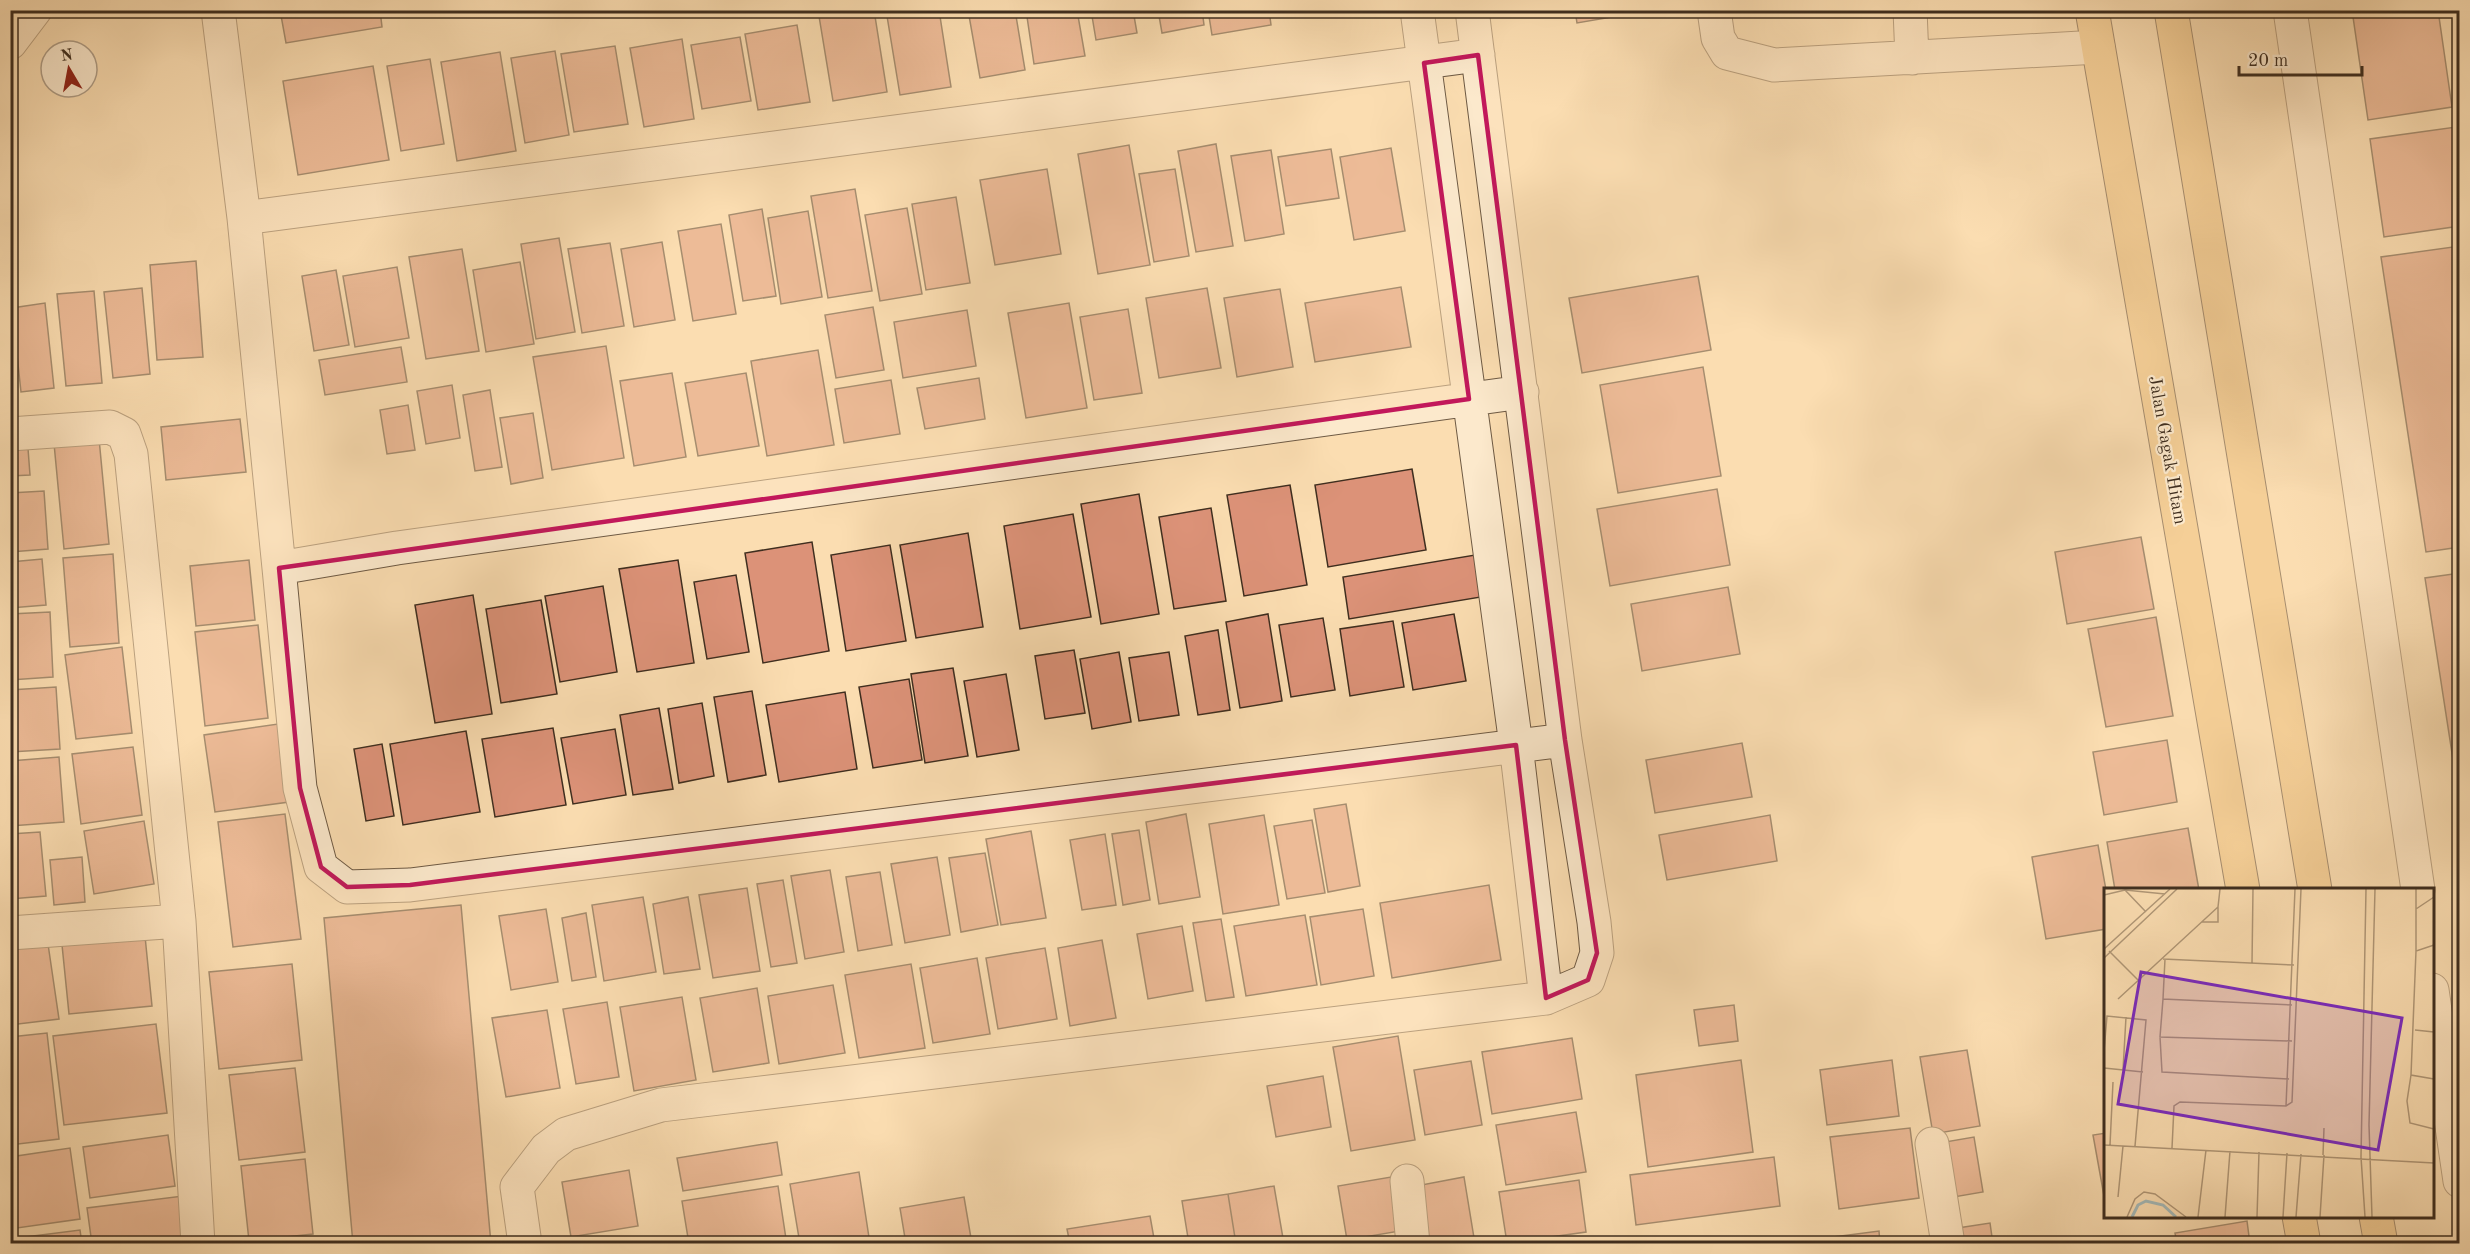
<svg xmlns="http://www.w3.org/2000/svg" width="2470" height="1254" viewBox="0 0 2470 1254" font-family="'Old Standard TT',serif">
  <rect width="100%" height="100%" fill="#fbddb1"/>
  <filter id="stains"><feTurbulence type="fractalNoise" baseFrequency=".00333" numOctaves="4"/><feColorMatrix values="0 0 0 0 .2 0 0 0 0 .09 0 0 0 0 .02 0 0 0 .5 -.17"/></filter>
  <radialGradient id="worn" r=".72"><stop offset=".6" stop-color="#630" stop-opacity="0"/><stop offset="1" stop-color="#630" stop-opacity=".3"/></radialGradient>
  <path fill="#dc9278" stroke="#3f2e1f" stroke-width="1.5" d="M280,10H380L382,27L286,43Z
    M407,10H443L408,16Z
    M818,10H874L887,92L833,101Z
    M886,10H939L951,87L900,95Z
    M968,10H1015L1025,70L980,78Z
    M1026,10H1077L1085,56L1034,64Z
    M1091,10H1133L1137,33L1096,40Z
    M1158,10H1202L1204,25L1162,33Z
    M1208,10H1269L1271,25L1212,35Z
    M1575,10H1653L1577,23Z
    M2352,10H2438L2452,107L2368,120Z
    M797,25L810,102L758,110L745,34Z
    M740,37L751,101L702,109L691,45Z
    M682,39L694,119L644,127L630,48Z
    M615,46L628,124L574,132L561,54Z
    M555,51L569,135L525,143L511,58Z
    M500,52L516,151L457,161L441,62Z
    M430,59L444,144L401,151L387,66Z
    M373,66L389,160L298,175L283,81Z
    M2456,127L2460,151V226L2384,237L2370,139Z
    M1216,144L1233,246L1196,252L1178,151Z
    M1129,145L1150,265L1098,274L1078,154Z
    M1391,148L1405,231L1354,240L1340,157Z
    M1331,149L1339,198L1286,206L1278,157Z
    M1271,150L1284,234L1245,241L1231,156Z
    M1047,169L1061,254L995,265L980,180Z
    M1175,169L1189,256L1154,262L1139,174Z
    M855,189L872,291L828,298L811,196Z
    M956,197L970,283L926,290L912,204Z
    M907,208L922,294L880,301L865,215Z
    M762,209L776,296L743,301L729,215Z
    M808,211L822,297L781,304L768,218Z
    M721,224L736,314L693,321L678,231Z
    M559,238L575,332L536,339L521,244Z
    M662,242L675,320L634,327L621,249Z
    M610,243L624,326L582,333L568,249Z
    M2460,246V547L2426,552L2381,257Z
    M462,249L479,351L426,359L409,257Z
    M196,261L203,357L157,360L150,265Z
    M520,262L534,344L486,352L473,270Z
    M397,267L409,338L355,347L343,276Z
    M336,270L349,345L314,351L302,276Z
    M1698,276L1711,350L1582,373L1569,298Z
    M1401,287L1411,347L1315,362L1305,303Z
    M142,288L150,374L113,378L104,292Z
    M1207,288L1221,368L1159,378L1146,298Z
    M1280,289L1293,367L1237,377L1224,298Z
    M94,291L102,383L66,386L57,294Z
    M45,303L54,388L21,392L12,308Z
    M1069,303L1087,408L1026,418L1008,313Z
    M873,307L884,370L836,378L825,315Z
    M1128,309L1142,393L1094,400L1080,317Z
    M967,310L976,366L903,378L894,322Z
    M606,346L624,458L552,470L533,357Z
    M401,347L407,382L325,395L319,360Z
    M818,350L834,445L767,456L751,361Z
    M1703,367L1721,476L1618,493L1600,385Z
    M672,373L686,457L634,466L620,381Z
    M746,373L759,446L698,456L685,383Z
    M979,378L985,419L925,429L917,388Z
    M891,380L900,434L844,443L835,389Z
    M452,385L460,438L426,444L417,391Z
    M490,390L502,467L475,471L463,395Z
    M408,405L415,450L387,454L380,410Z
    M533,413L543,478L511,484L500,418Z
    M240,419L246,472L166,480L161,427Z
    M98,428L109,544L64,549L53,433Z
    M27,435L30,475L10,476V437Z
    M1412,469L1426,550L1328,567L1315,485Z
    M1290,485L1307,585L1244,596L1227,495Z
    M1717,489L1730,565L1610,586L1597,509Z
    M44,491L48,549L10,552V493Z
    M1139,494L1159,614L1101,624L1081,504Z
    M1211,508L1226,601L1174,609L1159,517Z
    M1073,514L1091,617L1020,629L1004,526Z
    M968,533L983,627L916,638L900,545Z
    M2141,537L2154,609L2067,624L2055,552Z
    M812,542L829,651L763,663L745,553Z
    M890,545L906,641L846,651L831,555Z
    M113,554L119,643L70,647L63,558Z
    M1475,555L1481,597L1349,619L1343,577Z
    M42,559L46,605L10,608V562Z
    M249,560L255,620L196,626L190,566Z
    M678,560L694,663L637,672L619,569Z
    M2460,573V805L2425,578Z
    M736,575L749,652L707,659L694,582Z
    M603,586L617,672L560,682L545,596Z
    M1728,587L1740,654L1642,671L1631,604Z
    M473,595L492,714L435,723L415,605Z
    M541,600L557,694L501,703L486,609Z
    M50,612L53,677L10,680V614Z
    M1268,614L1282,701L1240,708L1226,622Z
    M1454,614L1466,681L1413,690L1402,623Z
    M2156,617L2173,716L2106,727L2088,629Z
    M1323,618L1335,690L1291,697L1279,625Z
    M1393,621L1404,687L1350,696L1340,629Z
    M258,625L268,718L205,726L195,632Z
    M1218,630L1230,710L1198,715L1185,636Z
    M122,647L132,733L76,739L65,655Z
    M1074,650L1085,713L1045,719L1035,656Z
    M1119,652L1131,722L1092,729L1080,659Z
    M1169,652L1179,715L1139,721L1129,658Z
    M953,668L968,756L925,763L911,674Z
    M1006,674L1019,750L977,757L964,681Z
    M909,679L922,760L873,768L859,687Z
    M56,687L60,749L10,752V690Z
    M752,691L766,775L728,782L714,697Z
    M845,692L857,769L779,782L766,705Z
    M702,703L714,776L679,783L668,709Z
    M659,708L673,789L633,795L620,715Z
    M278,724L289,802L215,812L204,735Z
    M553,728L566,805L495,817L482,739Z
    M615,729L626,795L573,804L561,738Z
    M466,731L480,812L403,825L390,744Z
    M2167,740L2177,802L2104,815L2093,752Z
    M1742,743L1752,797L1655,813L1646,760Z
    M382,744L394,816L366,821L354,749Z
    M133,747L142,815L81,824L72,754Z
    M59,757L64,822L10,826V761Z
    M1346,804L1360,886L1328,892L1314,809Z
    M285,814L301,939L233,947L218,822Z
    M1186,814L1200,897L1159,904L1146,822Z
    M1264,815L1279,905L1223,914L1209,824Z
    M1770,815L1777,861L1667,880L1659,835Z
    M1312,820L1325,893L1287,899L1274,826Z
    M144,821L154,884L94,894L84,831Z
    M2188,828L2199,890H2115L2107,842Z
    M1139,830L1150,900L1123,905L1112,834Z
    M1031,831L1046,918L1001,925L986,839Z
    M40,832L46,896L10,899V834Z
    M1105,834L1116,905L1082,910L1070,840Z
    M2098,845L2106,890V929L2046,939L2032,857Z
    M985,853L998,925L961,932L949,858Z
    M82,857L85,902L54,905L50,860Z
    M937,857L950,935L905,943L891,864Z
    M830,870L844,952L805,959L791,876Z
    M880,872L892,945L858,951L846,877Z
    M783,880L797,963L771,967L757,884Z
    M1489,885L1501,960L1392,978L1380,903Z
    M747,888L760,971L713,978L699,895Z
    M643,897L656,972L604,981L592,905Z
    M688,897L700,969L664,974L653,904Z
    M461,905L491,1244H353L324,918Z
    M546,909L558,982L511,990L499,916Z
    M1363,909L1374,976L1321,985L1310,917Z
    M586,913L596,977L572,981L562,918Z
    M1305,915L1317,985L1246,996L1234,926Z
    M1221,919L1234,997L1206,1001L1193,923Z
    M144,926L152,1006L69,1014L61,935Z
    M1182,926L1193,991L1148,999L1137,934Z
    M1102,940L1116,1018L1070,1026L1058,948Z
    M48,944L59,1019L10,1025V950Z
    M1045,948L1057,1019L998,1029L986,958Z
    M977,958L990,1034L933,1043L920,968Z
    M292,964L302,1060L219,1069L209,972Z
    M911,964L925,1048L859,1058L845,975Z
    M833,985L845,1053L779,1064L768,996Z
    M757,988L769,1063L713,1072L700,998Z
    M682,997L696,1080L634,1091L620,1007Z
    M607,1002L619,1077L576,1084L563,1009Z
    M1734,1005L1738,1041L1699,1046L1694,1010Z
    M547,1010L560,1088L506,1097L492,1018Z
    M156,1024L167,1113L64,1125L53,1036Z
    M47,1033L59,1139L10,1145V1037Z
    M1398,1036L1415,1140L1351,1151L1333,1047Z
    M1572,1038L1582,1099L1492,1114L1482,1052Z
    M1967,1050L1980,1126L1933,1134L1920,1057Z
    M1741,1060L1753,1152L1648,1167L1636,1075Z
    M1892,1060L1899,1116L1827,1125L1820,1070Z
    M1471,1061L1482,1125L1425,1135L1414,1070Z
    M295,1068L305,1152L239,1160L229,1075Z
    M1323,1076L1331,1127L1276,1137L1267,1086Z
    M1576,1112L1586,1172L1506,1185L1496,1125Z
    M1910,1128L1919,1198L1839,1209L1830,1137Z
    M2106,1133V1207L2093,1135Z
    M168,1135L175,1186L90,1198L83,1147Z
    M1974,1137L1983,1192L1948,1198L1939,1143Z
    M777,1142L782,1175L683,1191L677,1158Z
    M70,1148L80,1219L10,1229V1157Z
    M1774,1157L1780,1206L1636,1225L1630,1175Z
    M305,1159L313,1234L249,1241L241,1166Z
    M629,1170L638,1226L571,1237L562,1182Z
    M859,1172L870,1244H800L790,1184Z
    M1391,1177L1400,1231L1347,1240L1338,1186Z
    M1464,1177L1475,1244H1425L1416,1186Z
    M1579,1180L1586,1232L1507,1243L1499,1192Z
    M778,1186L786,1239L760,1244H689L682,1201Z
    M1274,1186L1284,1244H1236L1228,1194Z
    M1228,1194L1236,1244H1189L1182,1201Z
    M183,1196L189,1244H92L87,1208Z
    M964,1197L972,1244H906L900,1208Z
    M1150,1216L1155,1244H1070L1067,1229Z
    M2247,1221L2250,1244H2177L2175,1233Z
    M1990,1223L1993,1244H1947L1945,1230Z
    M80,1230L82,1244H10V1239Z
    M1879,1231L1880,1244H1835L1834,1237Z
    M317,1239L318,1244H287Z"/>
  <g fill="none" stroke-linecap="round" stroke-linejoin="round">
    <defs>
      <path id="minor" d="M218,10L244,218L1478,55
        M1417,10L1516,745L1546,998
        M1714,10L1718,38L1727,53L1774,65L2098,47
        M1910,10L1912,58
        M2290,10L2418,890
        M10,43L35,10
        M244,218L279,568L397,548L1522,392
        M10,434L110,427L124,434L131,454L179,921L198,1244
        M279,568L300,788L321,867L347,887L410,885L1565,740
        M10,933L179,921
        M2432,990L2460,1181
        M1932,1144L1948,1244
        M1407,1181L1413,1244
        M525,1244L517,1187L546,1149L566,1134L661,1105L1546,998L1588,980L1597,953L1594,922L1565,740L1472,10"/>
      <path id="highway" d="M2092,10L2243,890
        M2171,10L2315,890
        M2299,1216L2304,1244
        M2376,1216L2381,1244"/>
    </defs>
    <use href="#minor" stroke="#6e5a44" stroke-width="35"/>
    <use href="#highway" stroke="#3f2e1f" stroke-width="35"/>
    <use href="#minor" stroke="#fce9cc" stroke-width="33"/>
    <use href="#highway" stroke="#eebe78" stroke-width="33"/>
  </g>
  <path d="M0 0H2470V1254H0ZM1478,55L1565,740L1597,953L1588,980L1546,998L1516,745L410,885L347,887L321,867L300,788L279,568L1469,399L1424,63Z" fill="#fbddb1" fill-opacity=".55" fill-rule="evenodd"/>
  <path fill="none" stroke="#c2185b" stroke-width="4.5" stroke-linejoin="round" d="M1478,55L1565,740L1597,953L1588,980L1546,998L1516,745L410,885L347,887L321,867L300,788L279,568L1469,399L1424,63Z"/>
  <g text-anchor="middle" dominant-baseline="central" stroke-width="4.5" stroke-linejoin="round" paint-order="stroke">
    <g font-size="18" fill="#3f2e1f" stroke="#fce9cc">
      <text transform="translate(2167 450) rotate(80)">Jalan Gagak Hitam</text>
    </g>
  </g>
  <g transform="translate(2104 888)">
    <rect width="330" height="330" fill="#fbddb1"/>
    <path fill="none" stroke="#a4b9b8" stroke-width="3" d="M28,329L34,317L42,313L59,317L72,329"/>
    <path fill="none" stroke="#b09777" stroke-width="1.5" d="M21,2L42,24M0,7L21,2L61,6M312,21L330,9M98,34H114V19M330,57L312,63L307,187L330,191M0,61L66,1M5,63L34,92M312,63V1M0,70L73,1M59,71L190,77M61,71L59,111L188,117M148,75L149,1M14,111L114,19L116,1M59,111L56,149L188,153M311,142L330,144M56,149L58,184L185,191M0,163L3,128L42,132L31,258M0,180L39,184M19,182L22,129M307,187L303,213L306,235L330,241M182,218L191,1M0,257L330,275M6,257L9,194M68,260L70,218L76,214L182,218L188,214L197,1M219,267L220,240M14,309L19,258M23,329L31,311L40,304L51,306L82,329M94,329L102,262M121,329L126,263M153,329L155,264M179,329L183,265M192,329L197,266M216,329L220,267M261,329L257,269L262,1M268,329L265,237L271,1"/>
    <path fill="#7b2cbf" fill-opacity="0.15" stroke="#7b2cbf" stroke-width="3" d="M37,84L298,130L274,262L14,216Z"/>
    <rect width="330" height="330" fill="none" stroke="#3f2e1f" stroke-width="3"/>
  </g>
  <rect width="2470" height="1254" fill="none" stroke="#fbddb1" stroke-width="36"/>
  <rect x="12" y="12" width="2446" height="1230" fill="none" stroke="#3f2e1f" stroke-width="3"/>
  <rect x="18" y="18" width="2434" height="1218" fill="none" stroke="#3f2e1f" stroke-width="1.5"/>
  <g transform="translate(69 69) rotate(350)"><circle r="28" fill="#fce9cc" stroke="#b09e87" stroke-width="1.5"/>
  <path d="M0-4.5L10 22L0 15L-10 22Z" fill="#8f2418"/>
  <text y="-9" font-size="16" font-weight="bold" text-anchor="middle" fill="#3f2e1f">N</text>
  </g>
  <path d="M2239 66v9h123v-9" fill="none" stroke="#3f2e1f" stroke-width="3"/>
  <text x="2248" y="66" font-size="18" fill="#3f2e1f" stroke="#fce9cc" stroke-width="4.5" paint-order="stroke">20 m</text>
  <rect width="100%" height="100%" filter="url(#stains)"/>
  <rect width="100%" height="100%" fill="url(#worn)"/>
</svg>
